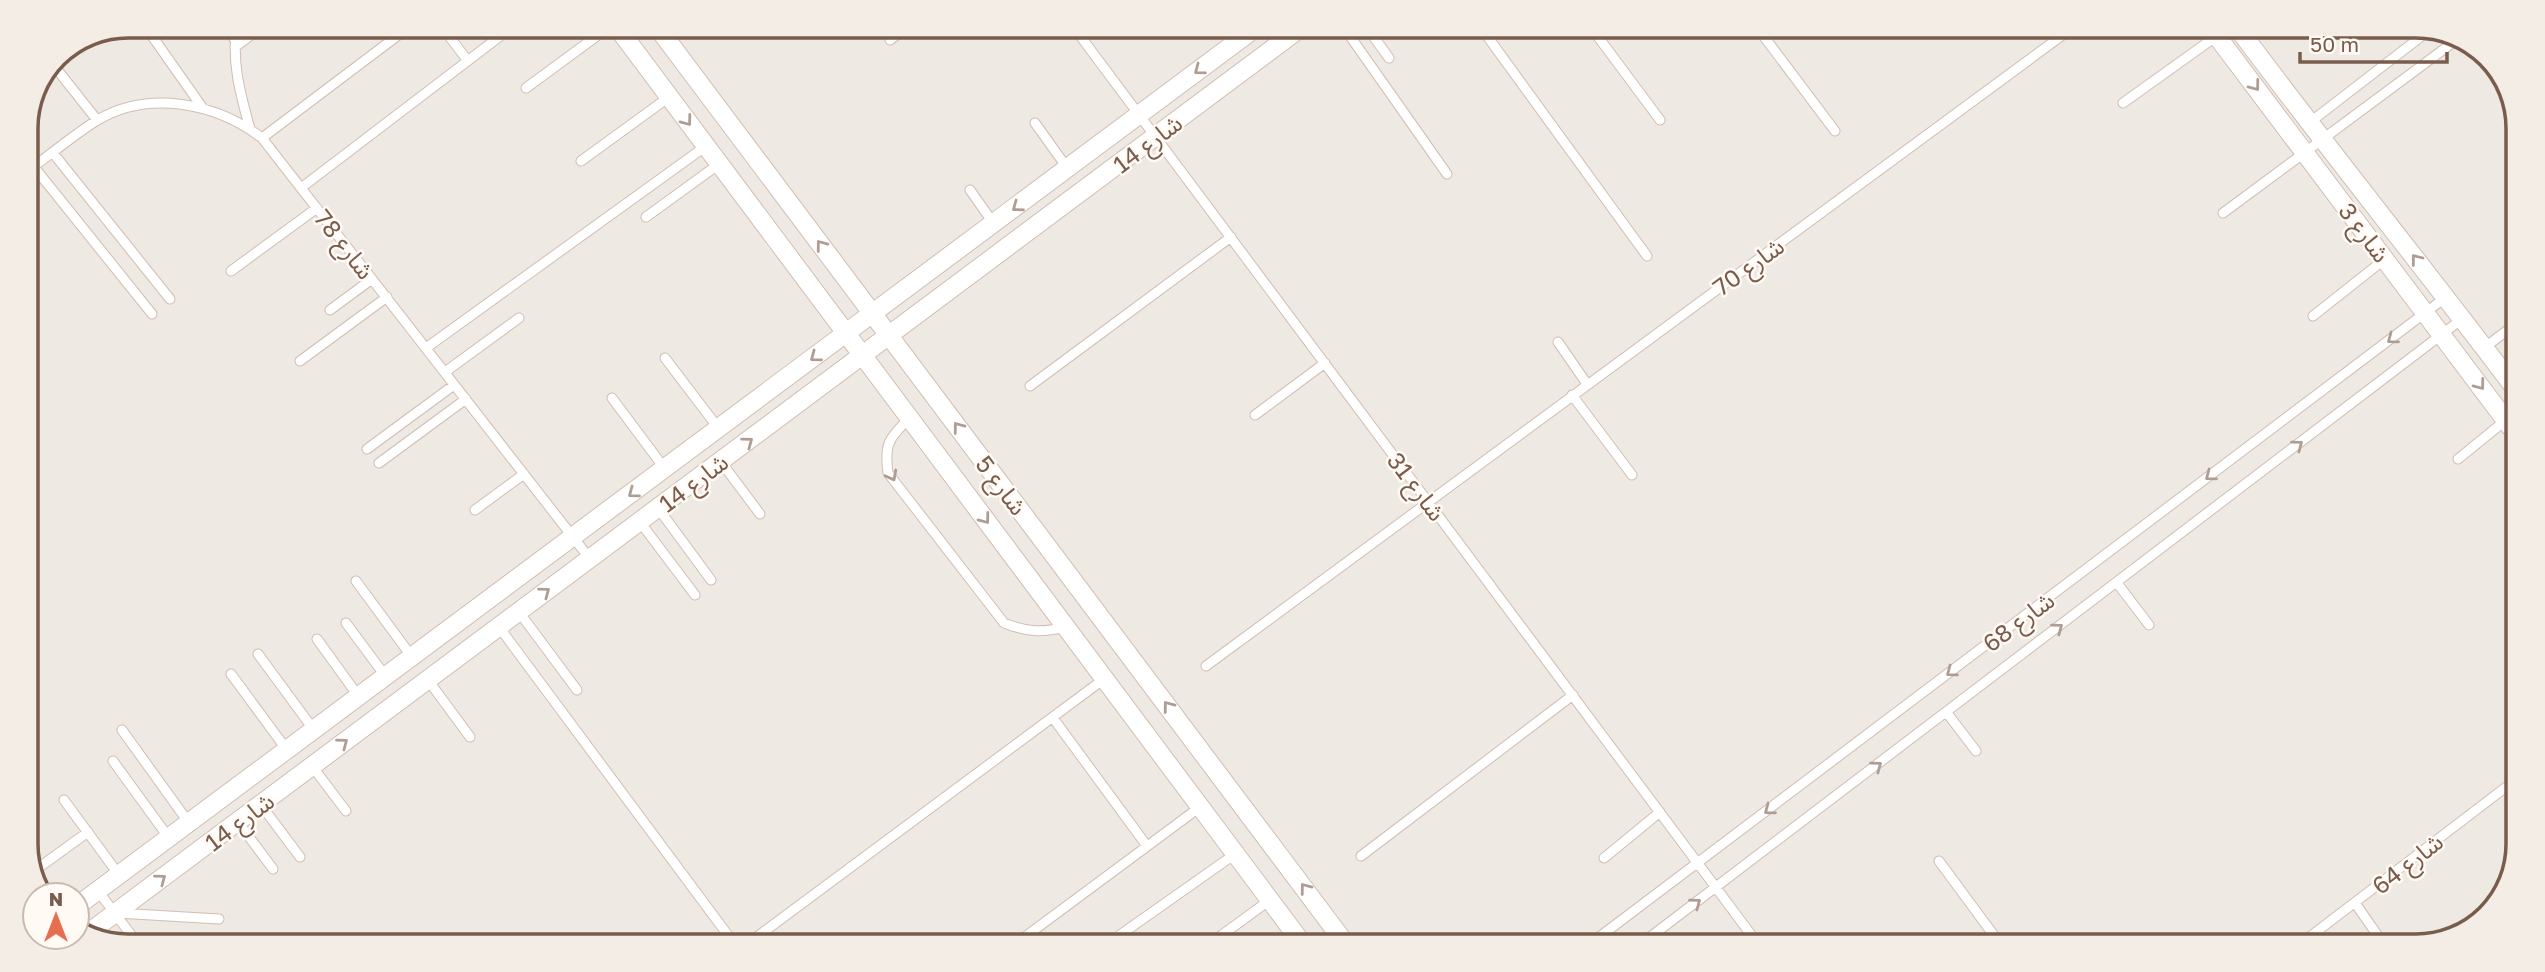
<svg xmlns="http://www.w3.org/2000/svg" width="2545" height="972" viewBox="0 0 2545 972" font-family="'Golos Text','Noto Sans Arabic',sans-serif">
  <rect width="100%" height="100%" fill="#fdf6ec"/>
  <path fill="#efe9e4" d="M128,26L2450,32L2497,66L2518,121L2513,877L2474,928L2417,946L95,940L77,927V895H43L27,851L26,122L56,56Z"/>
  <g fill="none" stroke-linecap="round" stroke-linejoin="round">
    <defs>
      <path id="lane" d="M145,26L202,107
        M225,26L235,40
        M237,27C231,62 241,96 250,129
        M442,27L468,61
        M1075,29L1758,944
        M1345,29L1447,174
        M1368,29L1389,58
        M1482,29L1647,256
        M1593,30L1660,120
        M1759,30L1835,131
        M890,40L906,28
        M235,47L262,27
        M59,72L97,120
        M526,88L609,27
        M2123,103L2218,35
        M1035,123L1068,169
        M2309,123L2427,32
        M262,138L409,27
        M53,153L170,299
        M581,161L669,97
        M34,167L152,314
        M26,172C49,156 72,136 96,121C148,89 216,103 262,138L590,559
        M301,188L512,27
        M970,190L994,224
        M2223,213L2459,38
        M646,217L719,164
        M231,271L317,208
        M330,310L372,279
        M2313,316L2385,259
        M1558,342L1587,384
        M426,348L706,146
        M2484,348L2517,323
        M665,358L719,429
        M300,361L387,297
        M445,372L519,318
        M1030,386L1231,237
        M1572,395L1632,475
        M612,398L665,469
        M1255,415L1325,363
        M909,419C889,437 884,445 888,473L1004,623C1027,632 1042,633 1065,627
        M367,449L454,385
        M2458,459L2506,420
        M721,462L760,514
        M379,463L466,399
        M658,508L711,580
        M475,510L524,474
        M640,522L695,595
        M356,581L412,657
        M2117,583L2149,625
        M519,612L577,690
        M346,623L386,677
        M499,627L733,942
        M317,639L359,697
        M258,654L314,730
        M1206,666L2068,31
        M231,674L287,750
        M428,680L470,737
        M1947,713L1976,751
        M1053,718L1147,846
        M122,730L189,823
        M113,761L169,838
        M312,766L346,811
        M64,800L119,875
        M261,805L300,857
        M238,822L273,869
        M1361,856L1573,695
        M1604,858L1660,812
        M1939,861L2001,945
        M34,871L88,832
        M98,891L135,940
        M2355,903L2385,946
        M117,913L219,919
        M1120,935L1235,854
        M750,942L1104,679
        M1018,942L1200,807
        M1211,943L1270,900
        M1590,944L2446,297
        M1641,944L2462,319
        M2299,945L2514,781"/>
      <path id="street" d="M617,27L1302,943
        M658,28L1345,943
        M2213,31L2516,434
        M2240,31C2331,153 2426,270 2517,391
        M77,906L1254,29
        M87,934L1299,29"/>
    </defs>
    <use href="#lane" stroke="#d1beb0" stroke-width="11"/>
    <use href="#street" stroke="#d1beb0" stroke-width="20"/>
    <use href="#lane" stroke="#fff" stroke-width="9"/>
    <use href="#street" stroke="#fff" stroke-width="18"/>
  </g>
  <defs><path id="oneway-chevron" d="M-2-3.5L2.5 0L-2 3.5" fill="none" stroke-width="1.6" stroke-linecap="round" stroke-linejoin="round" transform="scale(1.75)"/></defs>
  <g stroke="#af9d94">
    <use href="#oneway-chevron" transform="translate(1199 70) rotate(143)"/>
    <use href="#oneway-chevron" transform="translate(2255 86) rotate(53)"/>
    <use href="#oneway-chevron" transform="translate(687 121) rotate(53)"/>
    <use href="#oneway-chevron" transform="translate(1017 207) rotate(143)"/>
    <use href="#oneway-chevron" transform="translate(821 245) rotate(-127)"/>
    <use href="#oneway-chevron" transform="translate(2416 259) rotate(-128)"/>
    <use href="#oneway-chevron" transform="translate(2392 339) rotate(143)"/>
    <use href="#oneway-chevron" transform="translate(815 357) rotate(143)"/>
    <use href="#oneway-chevron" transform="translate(2480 385) rotate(53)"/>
    <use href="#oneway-chevron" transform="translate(958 427) rotate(-127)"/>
    <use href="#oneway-chevron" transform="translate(748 442) rotate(-37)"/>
    <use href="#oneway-chevron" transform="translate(2298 445) rotate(-37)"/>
    <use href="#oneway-chevron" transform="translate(892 476) rotate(62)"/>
    <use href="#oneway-chevron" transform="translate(2210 476) rotate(143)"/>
    <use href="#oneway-chevron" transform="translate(633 493) rotate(143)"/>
    <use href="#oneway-chevron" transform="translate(985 519) rotate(53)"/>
    <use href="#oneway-chevron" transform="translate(545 592) rotate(-37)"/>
    <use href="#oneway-chevron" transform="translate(2058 628) rotate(-37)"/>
    <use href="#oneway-chevron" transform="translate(1951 672) rotate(143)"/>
    <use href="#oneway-chevron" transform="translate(1168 706) rotate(-127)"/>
    <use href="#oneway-chevron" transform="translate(343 743) rotate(-37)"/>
    <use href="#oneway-chevron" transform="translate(1877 766) rotate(-37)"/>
    <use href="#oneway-chevron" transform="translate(1769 810) rotate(143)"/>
    <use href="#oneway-chevron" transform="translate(161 879) rotate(-37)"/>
    <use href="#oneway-chevron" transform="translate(1305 888) rotate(-127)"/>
    <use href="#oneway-chevron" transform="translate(1696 903) rotate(-37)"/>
  </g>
  <g text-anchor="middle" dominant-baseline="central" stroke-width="5" stroke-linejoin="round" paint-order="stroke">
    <g font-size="24" fill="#7a5c4d" stroke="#fffaf3">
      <text transform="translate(1147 143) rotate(-37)">شارع 14</text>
      <text transform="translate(2365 232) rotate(53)">شارع 3</text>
      <text transform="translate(345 244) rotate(52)">شارع 78</text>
      <text transform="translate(1748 266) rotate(-36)">شارع 70</text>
      <text transform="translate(693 482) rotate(-37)">شارع 14</text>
      <text transform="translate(1002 485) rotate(53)">شارع 5</text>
      <text transform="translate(1417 486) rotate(53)">شارع 31</text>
      <text transform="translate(2018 621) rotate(-37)">شارع 68</text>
      <text transform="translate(239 821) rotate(-37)">شارع 14</text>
      <text transform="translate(2407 863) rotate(-38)">شارع 64</text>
    </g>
  </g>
  <path d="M0 0H2545V972H0ZM128 38H2416A90 90 0 0 1 2506 128V844A90 90 0 0 1 2416 934H128A90 90 0 0 1 38 844V128A90 90 0 0 1 128 38Z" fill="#f4ede6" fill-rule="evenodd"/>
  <path fill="none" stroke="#7a5c4d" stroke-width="3.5" d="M128 38H2416A90 90 0 0 1 2506 128V844A90 90 0 0 1 2416 934H128A90 90 0 0 1 38 844V128A90 90 0 0 1 128 38Z"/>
  <g transform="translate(56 916)"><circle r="33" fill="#fffaf3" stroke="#cabbb1" stroke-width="2"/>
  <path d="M0-5L12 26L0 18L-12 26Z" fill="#e76f51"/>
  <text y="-10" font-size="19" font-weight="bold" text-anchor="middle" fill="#7a5c4d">N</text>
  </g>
  <path d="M2300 52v10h147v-10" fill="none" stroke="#7a5c4d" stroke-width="3.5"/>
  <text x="2310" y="52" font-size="21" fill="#7a5c4d" stroke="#fffaf3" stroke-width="5" paint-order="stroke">50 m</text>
</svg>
